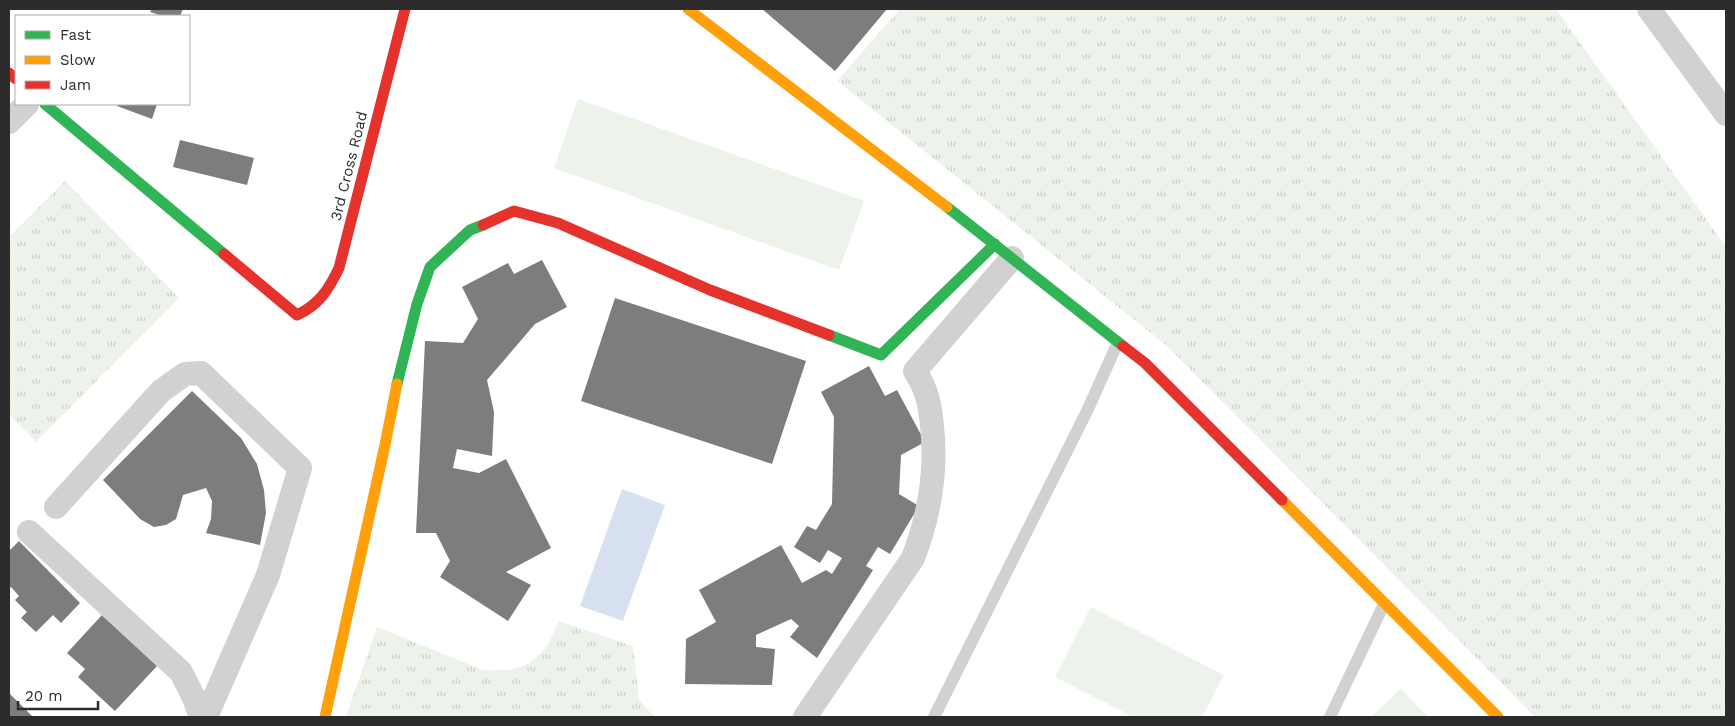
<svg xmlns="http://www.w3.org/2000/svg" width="1735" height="726" viewBox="0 0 1735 726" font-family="'Work Sans',sans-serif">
  <defs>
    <pattern id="grass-tufts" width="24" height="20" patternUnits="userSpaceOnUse" patternTransform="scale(1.25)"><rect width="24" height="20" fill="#edf3ea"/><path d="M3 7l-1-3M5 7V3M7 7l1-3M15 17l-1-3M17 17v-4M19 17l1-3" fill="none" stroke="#cbd0c9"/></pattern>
  </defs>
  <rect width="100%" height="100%" fill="#fff"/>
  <path fill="url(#grass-tufts)" d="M900,9H1556L1726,247V717H1535L1167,346L837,81Z
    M65,181L179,298L36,442L9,414V237Z
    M558,621L633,646L639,700L655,717H346L377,627L480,669C521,676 546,660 558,621Z"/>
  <path fill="#edf3ea" d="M578,99L864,201L839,270L554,168Z
    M1091,607L1224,675L1202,717H1133L1055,677Z
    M1401,689L1428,717H1371L1400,689Z"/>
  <path fill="#d6e0f0" d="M622,489L665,505L623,621L580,606Z"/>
  <path fill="#7d7d7d" d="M152,9H183L180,16H163L150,12Z
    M762,9H887L835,71Z
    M118,104H157L152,119L117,106Z
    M180,140L254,158L247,185L173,167Z
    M542,260L567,307L535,324L487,380L494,412L492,456L457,449L453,468L479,473L506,459L551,548L506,572L531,585L508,621L440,577L450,561L436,533H416L425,341L463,343L478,319L462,287L508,263L514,274Z
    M615,298L806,361L772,464L581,401Z
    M869,366L885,396L897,390L925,442L901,455L899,494L919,506L890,554L878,547L866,566L873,570L817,658L790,637L799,626L791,619L756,635V647L775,649L772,685L685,684L686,639L716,622L699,590L781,545L802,583L826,570L832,574L842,558L828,550L820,563L794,547L807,526L816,530L832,504L834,417L821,392Z
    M192,391L241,438L257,464L264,490L266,513L260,545L206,533L211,519L212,501L206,488L183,495L176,519L166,525L154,527L140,519L103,480Z
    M19,541L80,603L61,623L53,615L36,632L21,618L27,612L15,600L19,596L11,587L9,589V551Z
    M102,615L157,666L115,711L78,677L85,669L67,653Z
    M9,693L33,717H9Z"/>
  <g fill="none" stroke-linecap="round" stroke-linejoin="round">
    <path stroke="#d1d1d1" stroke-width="12" d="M934,717L1088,409L1118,342
      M1330,717L1384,604"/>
    <path stroke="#d1d1d1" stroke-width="24" d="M1649,9L1726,114
      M9,122L27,104
      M56,507L161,391L185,374L201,373L300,468L268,575L206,717
      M29,532L181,672L194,698L201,717
      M805,717L913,558C930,514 937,472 932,426C931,414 929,399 924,388C922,382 918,377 915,371L1012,258"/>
    <path stroke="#30b455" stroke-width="11" d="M45,104L224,254
      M947,207L1123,346
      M829,335L881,355L995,244
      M397,384L417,304L430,267L470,230L483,225"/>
    <path stroke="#ff9f0a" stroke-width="11" d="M688,9L947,207
      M1282,500L1498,717
      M325,717L385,445L397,384"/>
    <path stroke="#e5322d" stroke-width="11" d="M9,73L16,79
      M483,225L514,211L558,223L710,290L829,335
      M224,254L297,315C319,305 329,289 339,268L405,9
      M1123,346L1145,363L1282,500"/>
  </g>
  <g text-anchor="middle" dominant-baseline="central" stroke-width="5" stroke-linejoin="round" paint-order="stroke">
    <g font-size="15" fill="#2c2c2c" stroke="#fff">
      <text transform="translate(349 166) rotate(-76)">3rd Cross Road</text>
    </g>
  </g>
  <rect width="1735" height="726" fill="none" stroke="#2c2c2c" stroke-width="20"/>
  <rect x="15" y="15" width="175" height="90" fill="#ffffff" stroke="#ababab"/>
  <rect x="25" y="31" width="25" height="8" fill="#30b455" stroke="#ababab"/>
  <text x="60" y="40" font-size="15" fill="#2c2c2c">Fast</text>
  <rect x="25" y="56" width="25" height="8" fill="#ff9f0a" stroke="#ababab"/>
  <text x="60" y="65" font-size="15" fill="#2c2c2c">Slow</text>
  <rect x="25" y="81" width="25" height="8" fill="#e5322d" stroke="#ababab"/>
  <text x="60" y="90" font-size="15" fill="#2c2c2c">Jam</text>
  <path d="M18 701v8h80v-8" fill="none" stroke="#2c2c2c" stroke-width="2.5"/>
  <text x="25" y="701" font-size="15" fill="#2c2c2c" stroke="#ffffff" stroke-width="4" paint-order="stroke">20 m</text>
</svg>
